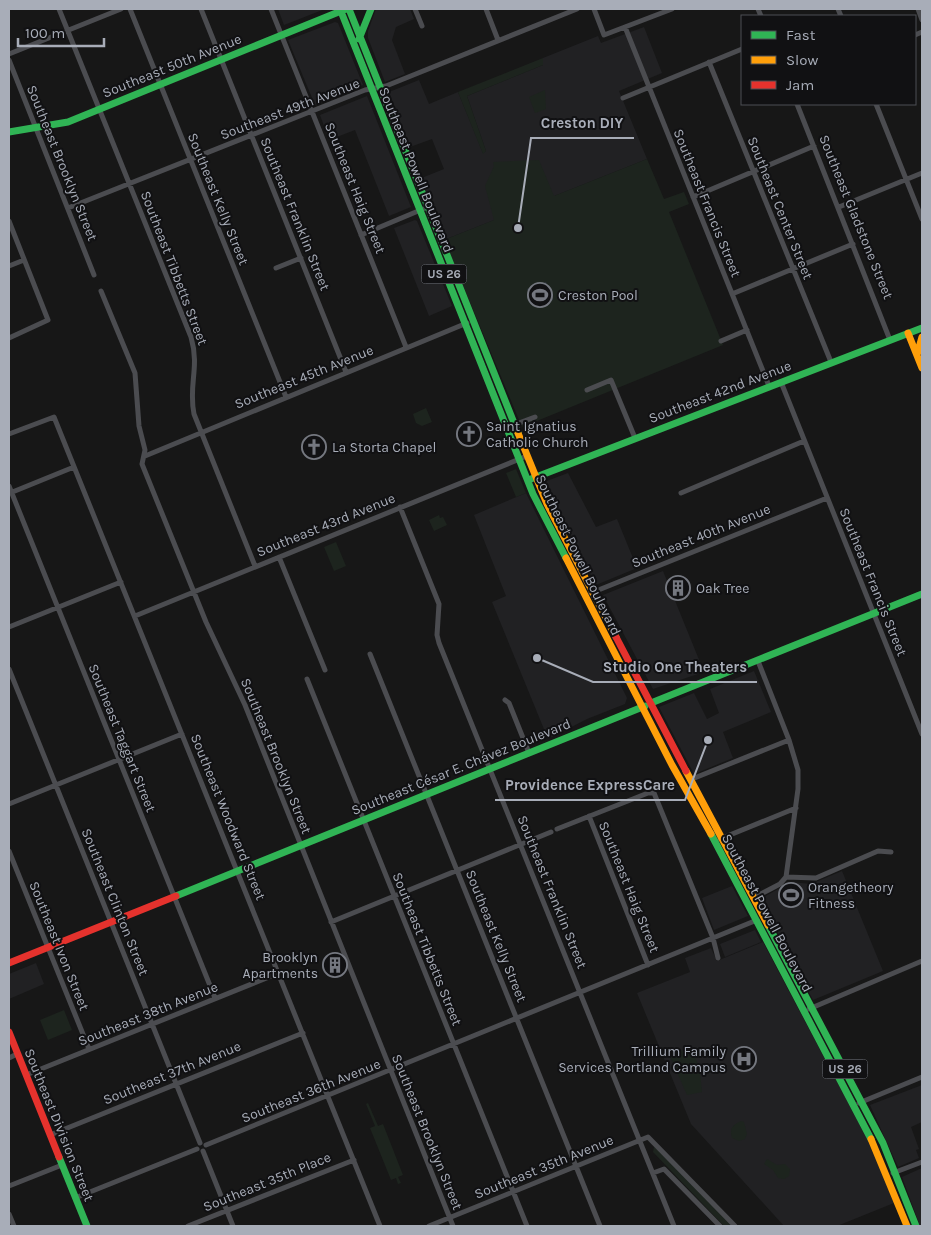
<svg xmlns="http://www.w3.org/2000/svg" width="931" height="1235" viewBox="0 0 931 1235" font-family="Karla,sans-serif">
  <rect width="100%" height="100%" fill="#171717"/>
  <path fill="#212123" d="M278,9H325L284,25Z
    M376,9H410L414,19L396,27L392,40L405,74L385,82L368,38V31Z
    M335,22L338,23L363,85L315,105L288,40Z
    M644,27L662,73L619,91L647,159L444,240L419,179L444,169L432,139L410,147L389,92L419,80L429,104L458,92L483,153L486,151L467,96L543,65V58L598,36L601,43Z
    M367,96L411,207L389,216L355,130L329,140L320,115Z
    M415,220L417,221L452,306L429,316L394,228Z
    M568,473L596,527L617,519L637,568L596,585L544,482Z
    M526,493L627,698L625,704L587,719L548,739L492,602L506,596L474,515Z
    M663,571L704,672L653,689L603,595Z
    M754,671L771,712L723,732L733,758L694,774L659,707L694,693L707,719L719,713L710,689Z
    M842,871L883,971L813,1000L760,899L791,882L811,884Z
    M732,886L748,916L714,930L702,898Z
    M755,930L761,942L725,957L720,944Z
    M763,942L872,1148L894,1203L837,1226H784L691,1124L637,993L690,972L685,958L711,948L717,961Z
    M36,963L44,984L9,999V974Z
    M922,1085V1122L911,1127L919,1149L916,1150L919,1158L898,1167L870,1105Z
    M922,1168V1226H920L902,1177Z"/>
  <path fill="#1d241e" d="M543,58V65L467,96L486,151L483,154L458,92Z
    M545,90L546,109L535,113L529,97Z
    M647,159L664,199L684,192L689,204L669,212L723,345L522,427L444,240L494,220L485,186L494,166L493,162L539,160L554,196Z
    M426,408L432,422L422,426L416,423L413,414Z
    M516,469L526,493L516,497L506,473Z
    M439,515L440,518L443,517L447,525L434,531L429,520Z
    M336,542L346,566L334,571L324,547Z
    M64,1010L72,1030L48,1040L40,1020Z
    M679,1050L694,1053L700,1072L702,1092L687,1095L669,1054Z
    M368,1103L378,1126L383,1124L403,1175L398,1177L401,1183L398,1184L396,1178L391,1180L370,1128L375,1126L366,1104Z
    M741,1121L744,1122L747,1134L745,1139L739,1141L732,1138C729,1128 733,1125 741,1121Z
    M654,1147L656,1148L732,1226H724L653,1152Z
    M767,1159L777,1165L785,1164L790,1169L789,1176L784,1179L778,1178L773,1170L764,1164Z"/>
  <path fill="#2a3239" d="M546,282L553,300L535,307L527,289Z"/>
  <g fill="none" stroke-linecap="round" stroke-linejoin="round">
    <path stroke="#4b4c50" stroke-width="5" d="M59,9L191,337C200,368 188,385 194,414L255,566
      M130,9L286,397
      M201,9L346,372
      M271,9L406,347
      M415,9L422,26
      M486,9L498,40
      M594,9L604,35L672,9
      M758,9L761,16
      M838,9L841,16
      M918,9L922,20
      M625,27L769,386
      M915,35L922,32
      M9,54L121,9
      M9,60L94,275
      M709,62L831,362
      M623,98L742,49
      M797,104L890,340
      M876,104L922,219
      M693,197L814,146
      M839,207L922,173
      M68,208L365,90L386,86L577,9
      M9,221L48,320L9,338
      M361,235L423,209
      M9,266L24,260
      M276,268L301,258
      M101,291L135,373L139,426L145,450L142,464L206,622L245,705L453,1226
      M732,294L853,244
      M721,341L747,330
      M781,382L922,734
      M587,390L611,380L635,438
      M506,428L535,417
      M9,434L54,417L380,1226
      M145,456L467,323
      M9,486L215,998
      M10,493L74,467
      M681,493L804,441
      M400,507L439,604L437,635L439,643L674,1226
      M279,557L325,670
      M591,593L827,498
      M135,616L527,456
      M9,627L121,582
      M370,654L600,1226
      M9,669L200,1143
      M307,679L527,1226
      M505,700L509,703L529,753
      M692,779L789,740
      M9,804L182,734
      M589,816L648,965
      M557,829L648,793H654L713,938L718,958
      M720,839L796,808
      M9,851L89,1049
      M786,877L816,878L878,851L891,852
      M755,897L780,884L786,877L798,789V770L789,740L758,661
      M331,922L551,832
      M809,1009L922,961
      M9,1058L17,1054
      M26,1075L279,973
      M859,1103L922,1077
      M50,1135L303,1033
      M206,1145L757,920
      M203,1151L233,1226
      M653,1173L664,1169L720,1226
      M893,1173L922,1162
      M9,1186L62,1165
      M75,1198L197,1149
      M9,1214L14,1226
      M188,1226L354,1160
      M429,1226L648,1137L735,1226"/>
    <path stroke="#30b455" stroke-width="7" d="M340,9L533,494L566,558
      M349,9L518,433
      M359,39L371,9
      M9,132L68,122L346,9
      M531,479L922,328
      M651,703L922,594
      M711,834L871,1139
      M176,896L645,706
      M768,925L883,1143L916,1226
      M59,1157L87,1226"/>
    <path stroke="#ff9f0a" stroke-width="7" d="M908,333L922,368
      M917,355L922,337
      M518,433L547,504L616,637
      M566,558L672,765L711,834
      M686,771L768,925
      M871,1139L907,1226"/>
    <path stroke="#e5322d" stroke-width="7" d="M616,637L686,771
      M9,963L176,896
      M9,1032L59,1157"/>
  </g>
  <defs>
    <symbol id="stadium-ring" viewBox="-11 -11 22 22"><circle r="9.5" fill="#111113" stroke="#757880" stroke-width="1.5"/><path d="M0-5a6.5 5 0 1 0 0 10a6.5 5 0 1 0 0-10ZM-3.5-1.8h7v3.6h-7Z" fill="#757880"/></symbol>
    <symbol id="church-ring" viewBox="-11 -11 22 22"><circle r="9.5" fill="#111113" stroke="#757880" stroke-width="1.5"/><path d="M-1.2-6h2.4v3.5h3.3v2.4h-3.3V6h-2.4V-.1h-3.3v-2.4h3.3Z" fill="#757880"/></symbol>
    <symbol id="building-ring" viewBox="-11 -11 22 22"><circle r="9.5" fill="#111113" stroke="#757880" stroke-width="1.5"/><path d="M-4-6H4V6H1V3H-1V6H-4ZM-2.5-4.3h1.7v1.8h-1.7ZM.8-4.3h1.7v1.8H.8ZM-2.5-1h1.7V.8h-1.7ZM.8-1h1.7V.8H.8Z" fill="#757880"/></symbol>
    <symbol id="hospital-ring" viewBox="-11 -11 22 22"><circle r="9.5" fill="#111113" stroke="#757880" stroke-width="1.5"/><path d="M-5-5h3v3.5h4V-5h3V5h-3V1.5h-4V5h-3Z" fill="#757880"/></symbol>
  </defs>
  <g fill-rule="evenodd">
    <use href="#stadium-ring" x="526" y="281" width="28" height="28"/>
    <use href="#church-ring" x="455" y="420" width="28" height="28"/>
    <use href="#church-ring" x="300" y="433" width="28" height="28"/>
    <use href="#building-ring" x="664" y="574" width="28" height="28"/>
    <use href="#stadium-ring" x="777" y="881" width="28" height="28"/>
    <use href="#building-ring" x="321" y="951" width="28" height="28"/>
    <use href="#hospital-ring" x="730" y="1045" width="28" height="28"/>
  </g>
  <g text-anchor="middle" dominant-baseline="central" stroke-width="4" stroke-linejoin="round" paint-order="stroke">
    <g fill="#111113" stroke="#7b7e86" stroke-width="1">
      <rect x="421.5" y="264.5" width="45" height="19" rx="4"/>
      <rect x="822.5" y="1059.5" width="45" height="19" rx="4"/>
    </g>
    <g font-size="12" font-weight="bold" fill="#a8adb8">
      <text x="444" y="274">US 26</text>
      <text x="845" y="1069">US 26</text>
    </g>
    <g font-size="14" fill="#a8adb8" stroke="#111113">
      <text transform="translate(172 66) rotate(-22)">Southeast 50th Avenue</text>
      <text transform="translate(290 109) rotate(-21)">Southeast 49th Avenue</text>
      <text transform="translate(62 163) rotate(68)">Southeast Brooklyn Street</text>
      <text transform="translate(416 170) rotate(68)">Southeast Powell Boulevard</text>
      <text transform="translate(355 188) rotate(68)">Southeast Haig Street</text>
      <text transform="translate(218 199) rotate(68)">Southeast Kelly Street</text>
      <text transform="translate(707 203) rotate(68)">Southeast Francis Street</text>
      <text transform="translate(780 208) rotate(68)">Southeast Center Street</text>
      <text transform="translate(295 214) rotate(68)">Southeast Franklin Street</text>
      <text transform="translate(856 217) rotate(68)">Southeast Gladstone Street</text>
      <text transform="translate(174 268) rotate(69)">Southeast Tibbetts Street</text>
      <text transform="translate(304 377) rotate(-22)">Southeast 45th Avenue</text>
      <text transform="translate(720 392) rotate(-21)">Southeast 42nd Avenue</text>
      <text transform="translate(326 525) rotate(-22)">Southeast 43rd Avenue</text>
      <text transform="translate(701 536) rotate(-22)">Southeast 40th Avenue</text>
      <text transform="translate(578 555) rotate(64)">Southeast Powell Boulevard</text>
      <text transform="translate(873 582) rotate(68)">Southeast Francis Street</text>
      <text transform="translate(122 738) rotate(68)">Southeast Taggart Street</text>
      <text transform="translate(276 756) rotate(68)">Southeast Brooklyn Street</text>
      <text transform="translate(461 767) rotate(-22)">Southeast César E. Chávez Boulevard</text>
      <text transform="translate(228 817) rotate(68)">Southeast Woodward Street</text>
      <text transform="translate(629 887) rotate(68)">Southeast Haig Street</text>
      <text transform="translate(552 892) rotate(68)">Southeast Franklin Street</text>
      <text transform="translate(115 902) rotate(68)">Southeast Clinton Street</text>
      <text transform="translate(767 913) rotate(62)">Southeast Powell Boulevard</text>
      <text transform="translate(496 936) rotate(68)">Southeast Kelly Street</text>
      <text transform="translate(59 946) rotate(68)">Southeast Ivon Street</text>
      <text transform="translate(427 949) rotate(68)">Southeast Tibbetts Street</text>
      <text transform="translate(148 1014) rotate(-22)">Southeast 38th Avenue</text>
      <text transform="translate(172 1073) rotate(-22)">Southeast 37th Avenue</text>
      <text transform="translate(311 1091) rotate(-22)">Southeast 36th Avenue</text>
      <text transform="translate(59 1125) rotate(68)">Southeast Division Street</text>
      <text transform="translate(427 1132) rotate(68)">Southeast Brooklyn Street</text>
      <text transform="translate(544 1167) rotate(-22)">Southeast 35th Avenue</text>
      <text transform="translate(267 1182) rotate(-22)">Southeast 35th Place</text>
    </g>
    <g font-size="14" fill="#a8adb8" stroke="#111113" text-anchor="start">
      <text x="558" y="295">Creston Pool</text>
      <text x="486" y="426">Saint Ignatius<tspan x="486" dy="16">Catholic Church</tspan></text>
      <text x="332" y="447">La Storta Chapel</text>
      <text x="696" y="588">Oak Tree</text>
      <text x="808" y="887">Orangetheory<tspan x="808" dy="16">Fitness</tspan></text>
      <text x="318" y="957" text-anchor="end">Brooklyn<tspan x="318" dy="16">Apartments</tspan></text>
      <text x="726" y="1051" text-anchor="end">Trillium Family<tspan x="726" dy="16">Services Portland Campus</tspan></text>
    </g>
  </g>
  <path fill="none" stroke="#a8adb8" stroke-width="2" d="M518 228L531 138H634M537 658L593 682H757M708 740L685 800H495"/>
  <g fill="#a8adb8" stroke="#111113" stroke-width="2">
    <circle cx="518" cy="228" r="5"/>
    <circle cx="537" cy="658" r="5"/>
    <circle cx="708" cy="740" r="5"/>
  </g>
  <g font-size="15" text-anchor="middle" font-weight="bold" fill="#a8adb8" stroke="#111113" stroke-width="4" stroke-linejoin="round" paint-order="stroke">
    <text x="582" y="128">Creston DIY</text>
    <text x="675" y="672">Studio One Theaters</text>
    <text x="590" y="790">Providence ExpressCare</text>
  </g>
  <rect width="931" height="1235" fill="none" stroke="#a8adb8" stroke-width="20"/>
  <rect x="741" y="15" width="175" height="90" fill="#111113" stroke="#4d4f55"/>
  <rect x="751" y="31" width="25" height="8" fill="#30b455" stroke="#4d4f55"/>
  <text x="786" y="40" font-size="15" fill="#a8adb8">Fast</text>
  <rect x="751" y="56" width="25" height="8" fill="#ff9f0a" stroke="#4d4f55"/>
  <text x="786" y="65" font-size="15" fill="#a8adb8">Slow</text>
  <rect x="751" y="81" width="25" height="8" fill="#e5322d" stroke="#4d4f55"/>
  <text x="786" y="90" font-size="15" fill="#a8adb8">Jam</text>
  <path d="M18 38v8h86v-8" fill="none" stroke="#a8adb8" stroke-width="2.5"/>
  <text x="25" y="38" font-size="15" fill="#a8adb8" stroke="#111113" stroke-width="4" paint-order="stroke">100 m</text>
</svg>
